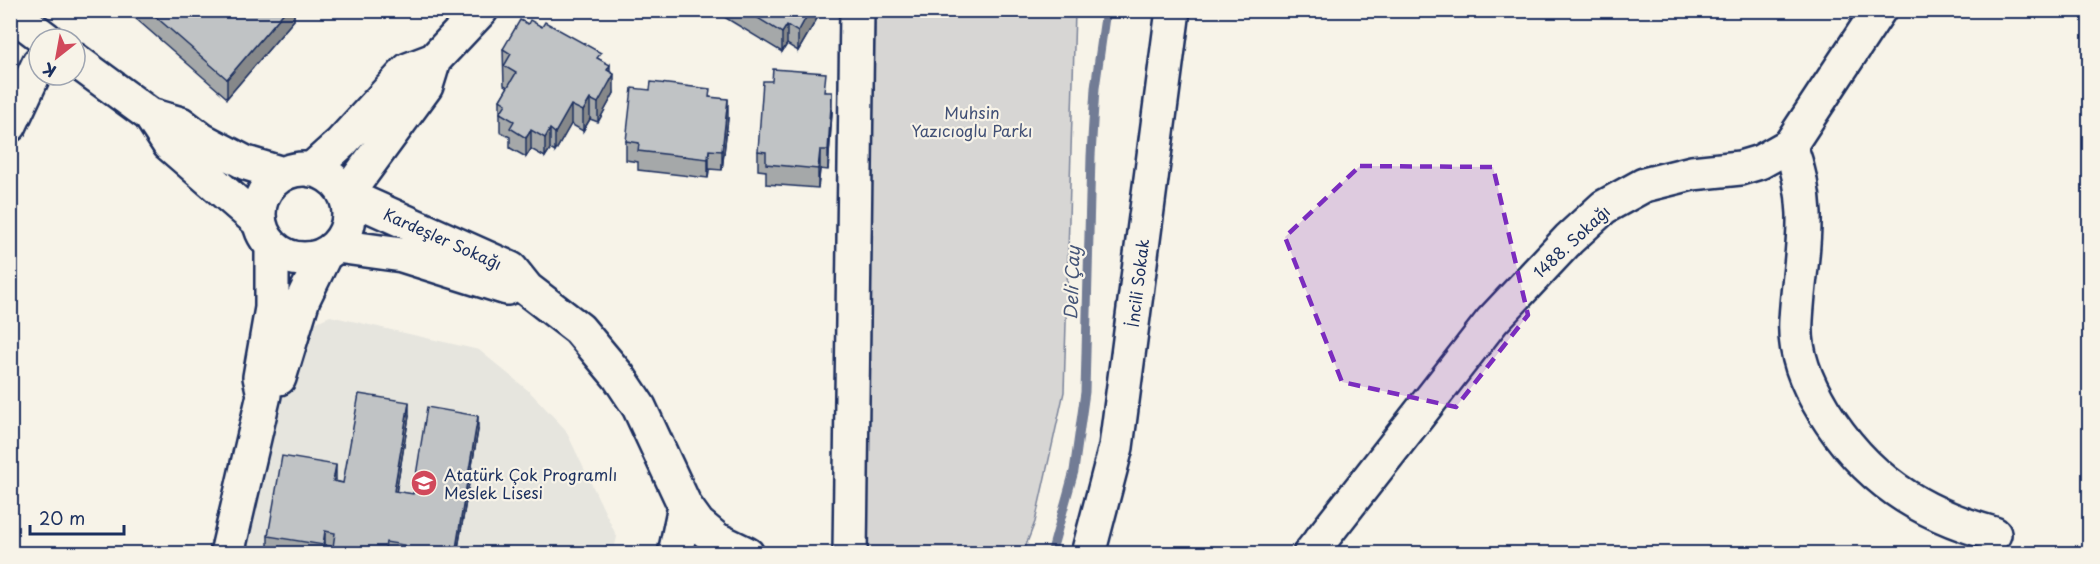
<svg xmlns="http://www.w3.org/2000/svg" width="2100" height="564" viewBox="0 0 2100 564" font-family="'Playpen Sans',sans-serif">
  <rect width="100%" height="100%" fill="#f7f3e8"/>
  <filter id="ink" filterUnits="userSpaceOnUse"><feTurbulence type="fractalNoise" baseFrequency=".0167" numOctaves="2"/><feDisplacementMap in="SourceGraphic" scale="12" xChannelSelector="R" yChannelSelector="G"/><feConvolveMatrix kernelMatrix="1 2 1 2 8 2 1 2 1" color-interpolation-filters="sRGB"/></filter>
  <g filter="url(#ink)">
    <path fill="#e6e5de" d="M330,316L479,350L530,392L565,429L617,537L613,554H241L290,334Z"/>
    <path fill="#d7d6d4" stroke="#798299" stroke-width="1.5" d="M852,11H1075L1064,392L1035,522L1023,553H863L875,23Z"/>
    <g fill="none" stroke-linecap="round" stroke-linejoin="round">
      <path stroke="#727c95" stroke-width="9" d="M1051,554L1074,471L1085,392L1091,156L1095,88L1106,10"/>
      <defs>
        <path id="minor" d="M10,12L46,39
          M75,60L150,115L181,124L202,140L246,163L283,174
          M150,115L169,144L259,222
          M10,125L39,63
          M1790,145C1815,215 1800,251 1796,320C1794,354 1806,382 1823,410C1865,478 1918,513 1994,534
          M259 214a45 45 0 1 1 90 0a45 45 0 1 1-90 0Z
          M311,170L341,143L408,70L434,60L481,10
          M346,195L426,86L434,60
          M349,204H366L511,269L527,289L579,329L619,377L639,407L685,506L698,524L716,539L747,554
          M337,246L402,255L507,288
          M279,378L303,299L325,254
          M227,554L264,395L260,377L272,308V246
          M675,554L685,506
          M850,554L857,10
          M1088,554L1116,447L1173,10
          M1310,554L1492,321L1569,239L1604,207L1644,185L1692,173L1740,168L1760,162L1790,145L1879,10"/>
      </defs>
      <use href="#minor" stroke="#1b2f5e" stroke-width="38"/>
      <use href="#minor" stroke="#f7f3e8" stroke-width="33"/>
    </g>
    <path fill="#a5a8a9" stroke="#1b2f5e" stroke-width="1.5" d="M126,10H294V20L227,98Z
      M721,10H822L798,51L787,44L782,52L721,15Z
      M528,24L601,60L610,71L614,93L598,122L590,119L583,131L571,124L555,152L550,149L545,157L531,149L526,157L510,148V137L500,132V100L508,87L504,85L503,49Z
      M826,92L832,112L828,170L820,169L818,188L766,184V171L758,170V151Z
      M710,97L728,118L722,170L709,169L708,178L638,170V162L626,160V141Z
      M409,416L396,492L413,494L478,430L457,554H332L333,547L325,545L323,554H289L268,550V536L336,479L335,481L343,483Z"/>
    <path fill="#86888a" stroke="#1b2f5e" stroke-width="1.5" d="M286,10H294V20L227,98V79Z
      M810,10H822L798,51V32Z
      M787,25V44L782,52V33Z
      M610,65V82L614,74V93L598,122V103L607,70Z
      M832,92V112L828,170V150Z
      M590,99V119L583,131V111Z
      M728,99V118L722,170V151Z
      M571,105V124L555,152V133Z
      M550,129V149L545,157V138Z
      M531,130V149L526,157V138Z
      M709,150V169L708,178V159Z
      M820,150V169L818,188V169Z
      M409,402V416L394,505V491Z
      M478,416V430L457,554H455Z
      M336,465V479L333,495V481Z
      M325,531V545L323,554V545Z"/>
    <path fill="#c0c3c5" stroke="#1b2f5e" stroke-width="1.5" d="M148,10H286L227,79Z
      M745,10H810L798,32L787,25L782,33Z
      M520,20L528,24L530,20L542,27L545,22L601,53L597,58L610,65L607,70L614,74L598,103L590,99L583,111L571,105L555,133L550,129L545,138L531,130L526,138L510,128L514,121L500,113L506,104L500,100L516,73L504,66L511,54L503,49Z
      M773,69L826,73L824,92H832L828,150H820L818,169L766,164V152L758,151L763,81H772Z
      M651,82L710,89L709,97L728,99L722,151L709,150L708,159L638,151L639,143L626,141L632,88L650,90Z
      M359,394L409,402L394,491L413,494L427,407L478,416L455,554H403L404,545L386,542L384,554H332L335,533L325,531L323,545L268,536L282,456L336,465L333,481L343,483Z"/>
  </g>
  <path fill="#7b2cbf" fill-opacity="0.2" stroke="#7b2cbf" stroke-width="4.5" stroke-dasharray="12 8" stroke-linejoin="round" d="M1360,166L1493,167L1528,315L1456,407L1342,382L1285,237Z"/>
  <defs>
    <symbol id="school-disc" viewBox="-11 -11 22 22"><circle r="9.5" fill="#d1495b" stroke="#f7f3e8"/><path d="M0-5L7-2L0 1L-7-2ZM-4 1L0 2.5L4 1V4Q0 6-4 4Z" fill="#fff"/></symbol>
  </defs>
  <g fill-rule="evenodd">
    <use href="#school-disc" x="409" y="468" width="30" height="30"/>
  </g>
  <g text-anchor="middle" dominant-baseline="central" stroke-width="4.5" stroke-linejoin="round" paint-order="stroke">
    <g font-size="16" fill="#415076" stroke="#f7f3e8">
      <text x="972" y="112">Muhsin<tspan x="972" dy="18">Yazıcıoglu Parkı</tspan></text>
    </g>
    <g font-size="16" fill="#1b2f5e" stroke="#f7f3e8">
      <text transform="translate(443 238) rotate(24)">Kardeşler Sokağı</text>
      <text transform="translate(1571 241) rotate(-43)">1488. Sokağı</text>
      <text transform="translate(1137 283) rotate(-83)">İncili Sokak</text>
    </g>
    <g font-size="16" fill="#1b2f5e" stroke="#f7f3e8" text-anchor="start">
      <text x="444" y="474">Atatürk Çok Programlı<tspan x="444" dy="18">Meslek Lisesi</tspan></text>
    </g>
    <g font-size="18" font-style="italic" fill="#465679" stroke="#f7f3e8">
      <text transform="translate(1071 283) rotate(-88)">Deli Çay</text>
    </g>
  </g>
  <rect width="2100" height="564" fill="none" stroke="#f7f3e8" stroke-width="36"/>
  <rect x="18" y="18" width="2064" height="528" fill="none" stroke="#1b2f5e" stroke-width="2" filter="url(#ink)"/>
  <g transform="translate(57 57) rotate(211)"><circle r="28" fill="#f7f3e8" stroke="#9fa5b1" stroke-width="1.5"/>
  <path d="M0-4.5L10 22L0 15L-10 22Z" fill="#d1495b"/>
  <text y="-9" font-size="16" font-weight="bold" text-anchor="middle" fill="#1b2f5e">K</text>
  </g>
  <path d="M30 525v9h94v-9" fill="none" stroke="#1b2f5e" stroke-width="3"/>
  <text x="39" y="525" font-size="18" fill="#1b2f5e" stroke="#f7f3e8" stroke-width="4.5" paint-order="stroke">20 m</text>
</svg>
